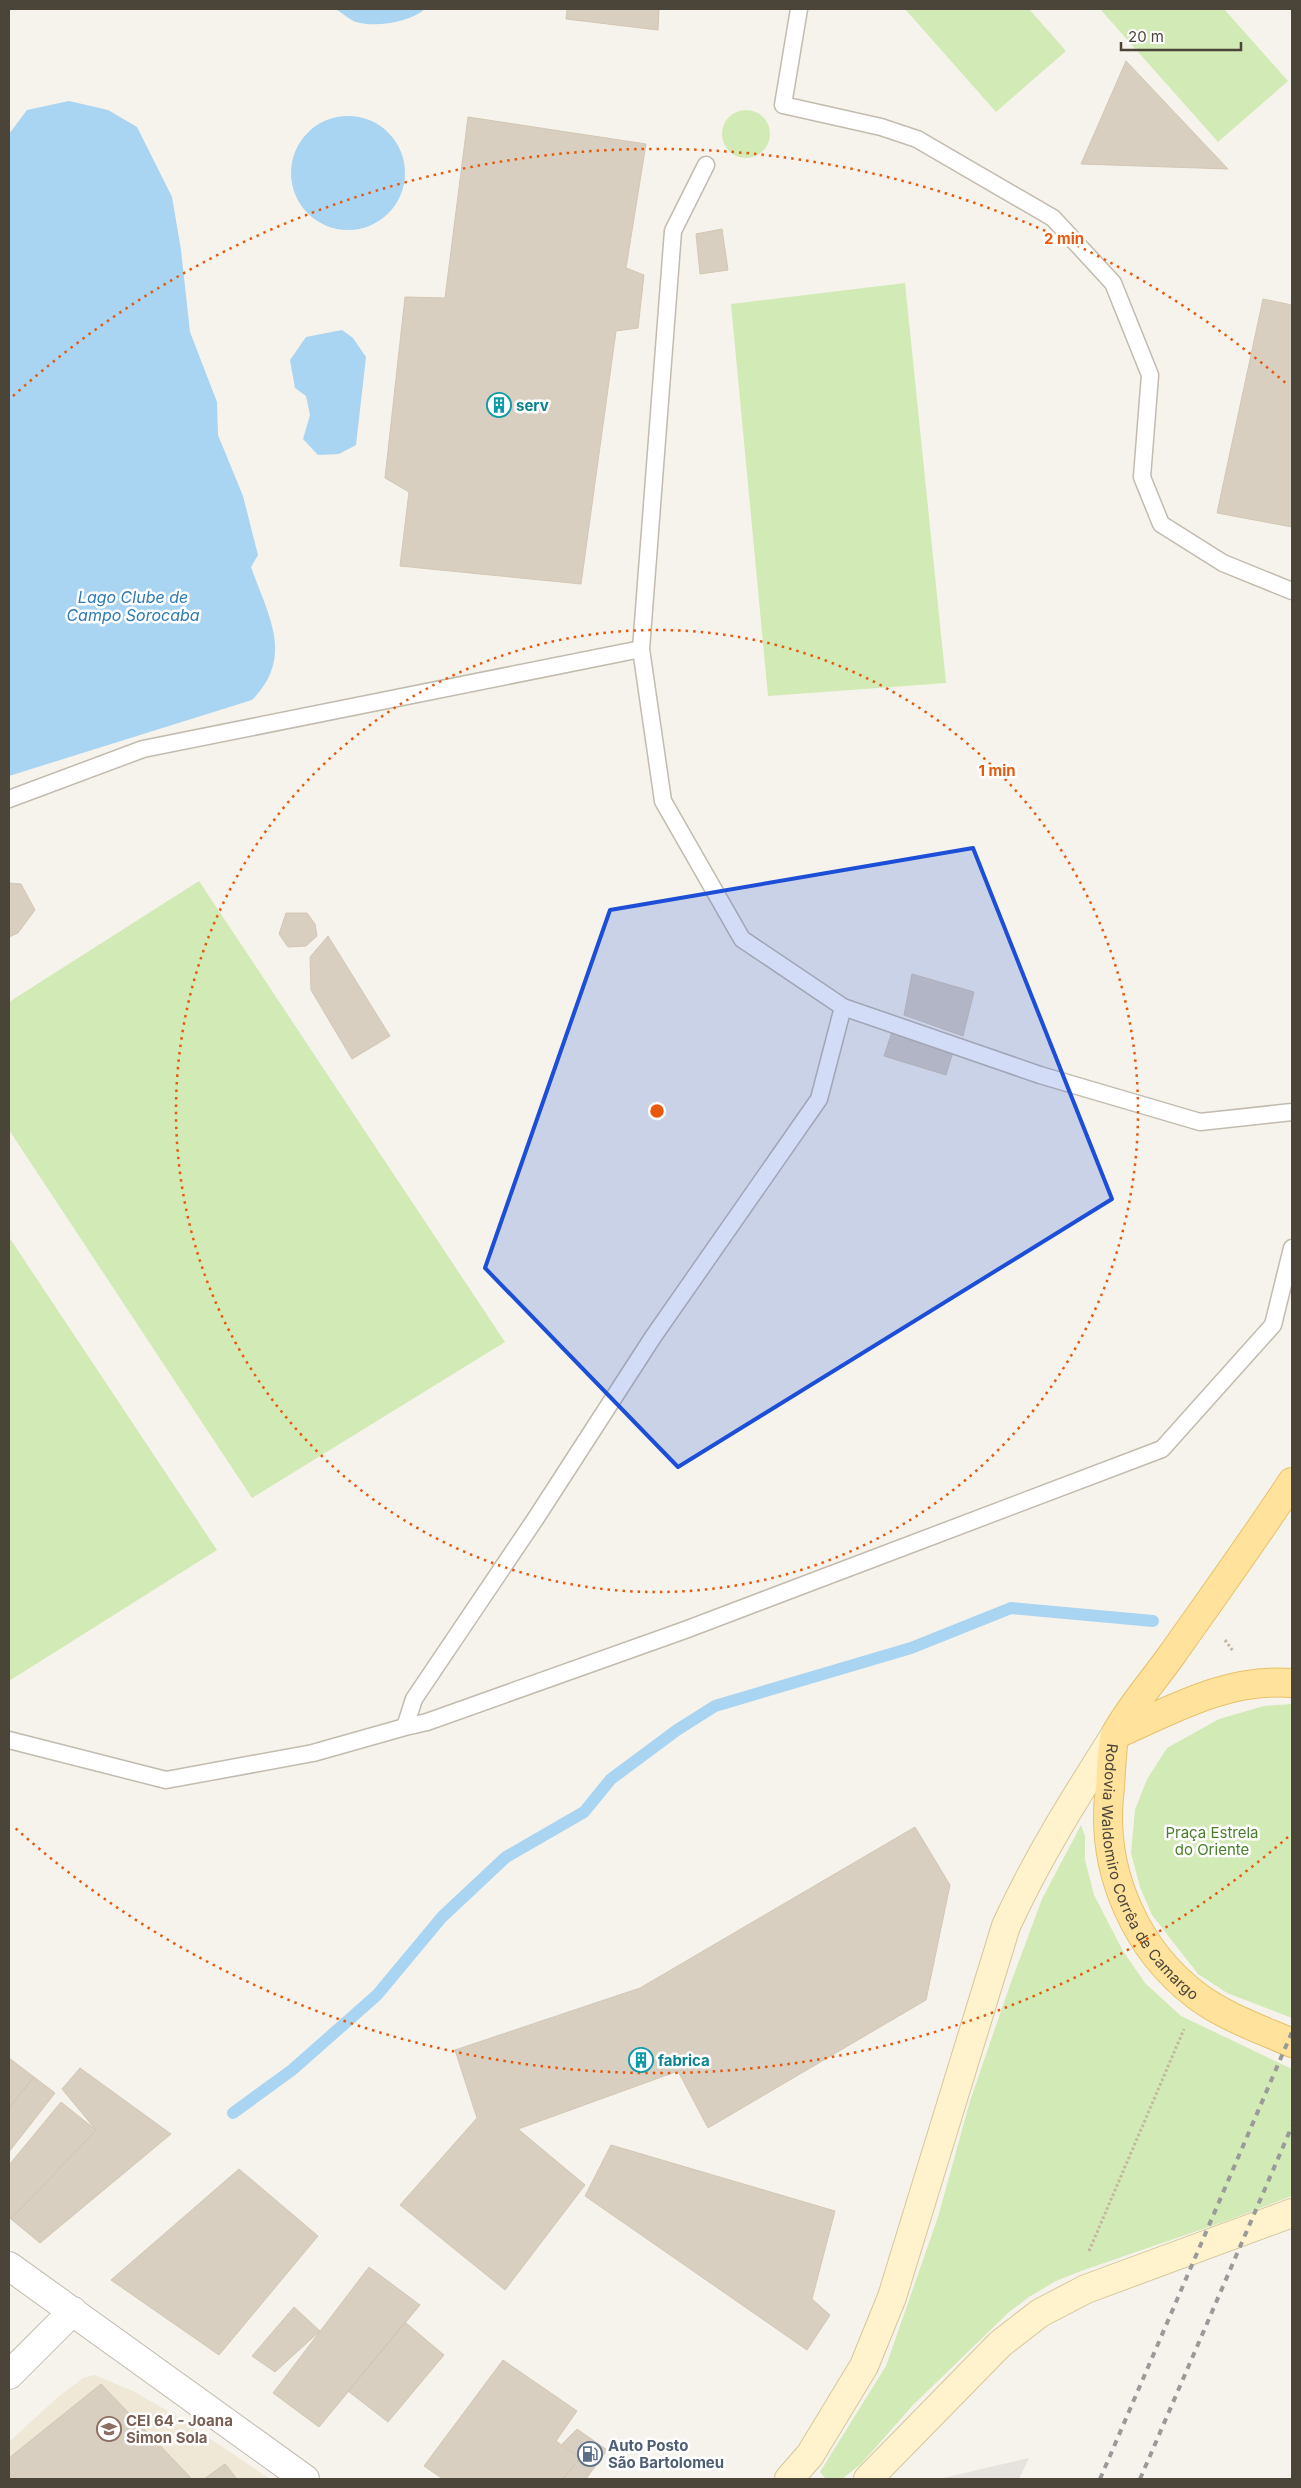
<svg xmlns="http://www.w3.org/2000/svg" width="1301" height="2488" viewBox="0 0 1301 2488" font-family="Inter,sans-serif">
  <rect width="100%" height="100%" fill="#f6f3ec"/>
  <path fill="#e6e2dd" d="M1029,2458L1019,2479H939Z"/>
  <path fill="#efe8d6" d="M95,2375L133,2391L176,2416L270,2479H9V2442L58,2397L83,2378Z"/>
  <path fill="#d2eab5" d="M905,9H1029L1066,51L996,112Z
    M1100,9H1224L1288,81L1218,142Z
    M722 134a24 24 0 1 1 48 0a24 24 0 1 1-48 0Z
    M905,283L946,683L768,696L731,304Z
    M199,881L505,1342L252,1498L9,1130V1002Z
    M9,1237L217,1550L9,1681Z
    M1292,1704V2018L1227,1993L1198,1974L1152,1915L1140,1887L1131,1853L1135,1810L1147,1779L1167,1748L1219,1719L1264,1706Z
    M1081,1825L1085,1836V1860L1094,1895L1123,1951L1145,1983L1181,2016L1292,2069V2196L1226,2221L1081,2271L1056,2281L1029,2297L1009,2312L913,2405L861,2464L842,2479H826L820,2472L886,2366L938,2217L970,2101L1010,1985L1042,1899Z"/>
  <path fill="#a9d4f2" d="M336,9H425C410,22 376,28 356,22C350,20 342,13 336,9Z
    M69,101L108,110L137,127L172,197L181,250L190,332L217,402L218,435L243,496L258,555L251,567C268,616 295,656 252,700L9,776V134L27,110Z
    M291 173a57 57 0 1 1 114 0a57 57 0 1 1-114 0Z
    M342,330L353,338L366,357L356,445L339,454L318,455L303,439L310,415L306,396L295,388L290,360L306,337Z"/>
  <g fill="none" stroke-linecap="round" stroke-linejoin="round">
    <path stroke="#a9d4f2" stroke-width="12" d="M233,2113L292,2070L377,1995L442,1917L506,1857L584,1812L611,1779L677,1730L715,1706L911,1648L1011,1608L1153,1621"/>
  </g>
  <path fill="#d8cfc1" stroke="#d3c7b4" d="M567,9H659L658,30L566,19Z
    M1126,61L1228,169L1081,164Z
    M468,117L646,144L626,268L644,275L638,328L616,331L581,584L400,566L409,492L385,478L405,297L445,298Z
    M722,229L728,270L700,274L696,234Z
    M1263,299L1292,305V527L1217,513Z
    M9,883L21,884L35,910L18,933L9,937Z
    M286,913H307L315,924L317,936L306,946L288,947L279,934Z
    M328,936L390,1036L352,1059L311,990L310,957Z
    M912,974L974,992L963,1036L904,1015Z
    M892,1032L953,1052L946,1075L884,1056Z
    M915,1827L950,1885L926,2000L708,2128L678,2071L518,2129L585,2185L505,2290L400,2205L477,2118L455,2050L640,1988Z
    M9,2058L34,2077L9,2108Z
    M80,2068L171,2134L40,2243L11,2219L96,2130L62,2089Z
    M34,2077L55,2093L9,2152V2108Z
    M61,2102L96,2130L11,2219L9,2217V2165Z
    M611,2145L835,2211L812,2299L830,2315L807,2350L585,2196Z
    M239,2169L318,2236L219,2355L111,2280Z
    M369,2267L420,2305L319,2427L273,2393Z
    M294,2307L320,2331L275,2372L252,2356Z
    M405,2322L444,2355L388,2422L348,2391Z
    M503,2360L577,2411L556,2441L580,2458L563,2479H443L424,2466Z
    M101,2384L192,2479H9V2458Z
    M577,2429L607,2450L586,2479H563L580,2458L562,2444Z
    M225,2464L237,2479H204Z"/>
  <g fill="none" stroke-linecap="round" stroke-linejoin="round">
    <defs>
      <path id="lane" d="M799,9L783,105L881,127L917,139L1053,218L1113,283L1150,375L1142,477L1161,524L1223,563L1292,591
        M706,165L673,231L641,649L663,801L742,939L843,1007
        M9,799L143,749L641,649
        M1292,1112L1200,1122L1040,1075L843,1007L819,1099L653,1337L536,1518L414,1699L405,1727L427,1722L685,1630L1162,1449L1273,1325L1292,1248
        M9,1740L166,1780L313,1753L405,1727"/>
      <path id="street" d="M9,2266L305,2479
        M9,2375L73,2311"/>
      <path id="secondary" d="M789,2479L810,2455L864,2366L892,2297L1006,1926C1037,1858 1075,1798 1115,1735
        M868,2479L1000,2344L1040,2313L1086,2289L1292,2213"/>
      <g id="primary">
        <path id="s1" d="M1292,1482C1253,1541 1212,1598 1171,1656C1153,1681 1131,1706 1116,1733C1111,1743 1111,1784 1109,1797C1102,1873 1136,1950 1197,1996C1225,2017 1260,2029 1292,2043"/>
        <path d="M1117,1734C1174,1709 1227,1678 1292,1683"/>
      </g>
    </defs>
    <use href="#lane" stroke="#c2bbae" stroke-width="19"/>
    <use href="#street" stroke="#c2bbae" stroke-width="30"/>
    <use href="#secondary" stroke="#d6c79b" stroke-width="30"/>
    <use href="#primary" stroke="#e6c16a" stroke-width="30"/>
    <path stroke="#c4b79f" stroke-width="3" stroke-dasharray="2.5 2.5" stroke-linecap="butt" d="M1225,1640L1233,1651
      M1089,2251L1184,2029"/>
    <use href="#lane" stroke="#fff" stroke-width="16"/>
    <use href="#street" stroke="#fff" stroke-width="28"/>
    <use href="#secondary" stroke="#fff3cd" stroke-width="28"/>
    <use href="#primary" stroke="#ffe39c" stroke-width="28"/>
    <path stroke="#9a9a9a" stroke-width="4" stroke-dasharray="6 6" stroke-linecap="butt" d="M1100,2479L1292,2032
      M1140,2479L1292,2126"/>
  </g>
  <path fill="#1d4ed8" fill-opacity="0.2" stroke="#1d4ed8" stroke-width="4" stroke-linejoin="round" d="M973,848L1112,1199L678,1467L485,1268L610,910Z"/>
  <g fill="none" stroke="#e8590c" stroke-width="2.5" stroke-dasharray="2.5 5">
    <circle cx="657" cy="1111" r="481"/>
    <path d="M1288 1837A962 962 0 0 1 13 1826M13 396A962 962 0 0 1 1288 385"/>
  </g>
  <defs>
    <symbol id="building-ring" viewBox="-11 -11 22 22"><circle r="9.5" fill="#fff" stroke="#0f9aa8" stroke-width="1.5"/><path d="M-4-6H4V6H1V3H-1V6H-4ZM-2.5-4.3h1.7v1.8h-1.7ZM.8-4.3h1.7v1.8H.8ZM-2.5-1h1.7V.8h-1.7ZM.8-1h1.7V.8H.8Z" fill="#0f9aa8"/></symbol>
    <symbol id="school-ring" viewBox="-11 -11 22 22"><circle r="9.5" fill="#fff" stroke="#8d6e63" stroke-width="1.5"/><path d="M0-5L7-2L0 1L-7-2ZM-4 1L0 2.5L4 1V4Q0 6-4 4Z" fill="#8d6e63"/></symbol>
    <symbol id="fuel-ring" viewBox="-11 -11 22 22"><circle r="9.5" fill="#fff" stroke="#5c6f8a" stroke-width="1.5"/><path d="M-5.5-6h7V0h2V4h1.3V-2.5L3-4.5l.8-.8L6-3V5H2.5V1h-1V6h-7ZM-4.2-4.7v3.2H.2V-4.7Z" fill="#5c6f8a"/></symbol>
  </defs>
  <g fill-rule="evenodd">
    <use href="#building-ring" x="485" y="391" width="28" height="28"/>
    <use href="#building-ring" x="627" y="2046" width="28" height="28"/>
    <use href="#school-ring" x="95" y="2415" width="28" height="28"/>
    <use href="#fuel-ring" x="576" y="2440" width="28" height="28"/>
  </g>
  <g text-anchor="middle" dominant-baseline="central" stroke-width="5" stroke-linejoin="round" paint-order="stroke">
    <g font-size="15" font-weight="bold" fill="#0d838f" stroke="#fff" text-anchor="start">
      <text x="516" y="405">serv</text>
      <text x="658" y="2060">fabrica</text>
    </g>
    <g font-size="15" fill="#4a7f2a" stroke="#fff">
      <text x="1212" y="1832">Praça Estrela<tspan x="1212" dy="17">do Oriente</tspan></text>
    </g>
    <g font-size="15" fill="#4b4439" stroke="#fff">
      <text stroke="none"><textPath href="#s1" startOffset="458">Rodovia Waldomiro Corrêa de Camargo</textPath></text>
    </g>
    <g font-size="15" font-weight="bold" fill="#785e54" stroke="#fff" text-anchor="start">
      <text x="126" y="2420">CEI 64 - Joana<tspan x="126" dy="17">Simon Sola</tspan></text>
    </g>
    <g font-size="15" font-weight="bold" fill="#4e5e75" stroke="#fff" text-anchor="start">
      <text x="608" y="2445">Auto Posto<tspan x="608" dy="17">São Bartolomeu</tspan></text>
    </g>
    <g font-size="16" font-style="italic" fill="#2e7ab2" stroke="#fff">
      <text x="133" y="597">Lago Clube de<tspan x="133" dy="18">Campo Sorocaba</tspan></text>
    </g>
  </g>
  <circle cx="657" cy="1111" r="8" fill="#e8590c" stroke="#fff" stroke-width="2.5"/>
  <g font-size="15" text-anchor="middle" font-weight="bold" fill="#e8590c" stroke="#fff" stroke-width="5" stroke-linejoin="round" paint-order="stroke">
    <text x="1064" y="244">2 min</text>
    <text x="997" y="776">1 min</text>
  </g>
  <rect width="1301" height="2488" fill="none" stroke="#4b4439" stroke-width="20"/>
  <path d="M1121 42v8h120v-8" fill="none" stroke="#4b4439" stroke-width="2.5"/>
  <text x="1128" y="42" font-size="15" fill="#4b4439" stroke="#ffffff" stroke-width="4" paint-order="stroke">20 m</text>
</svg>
